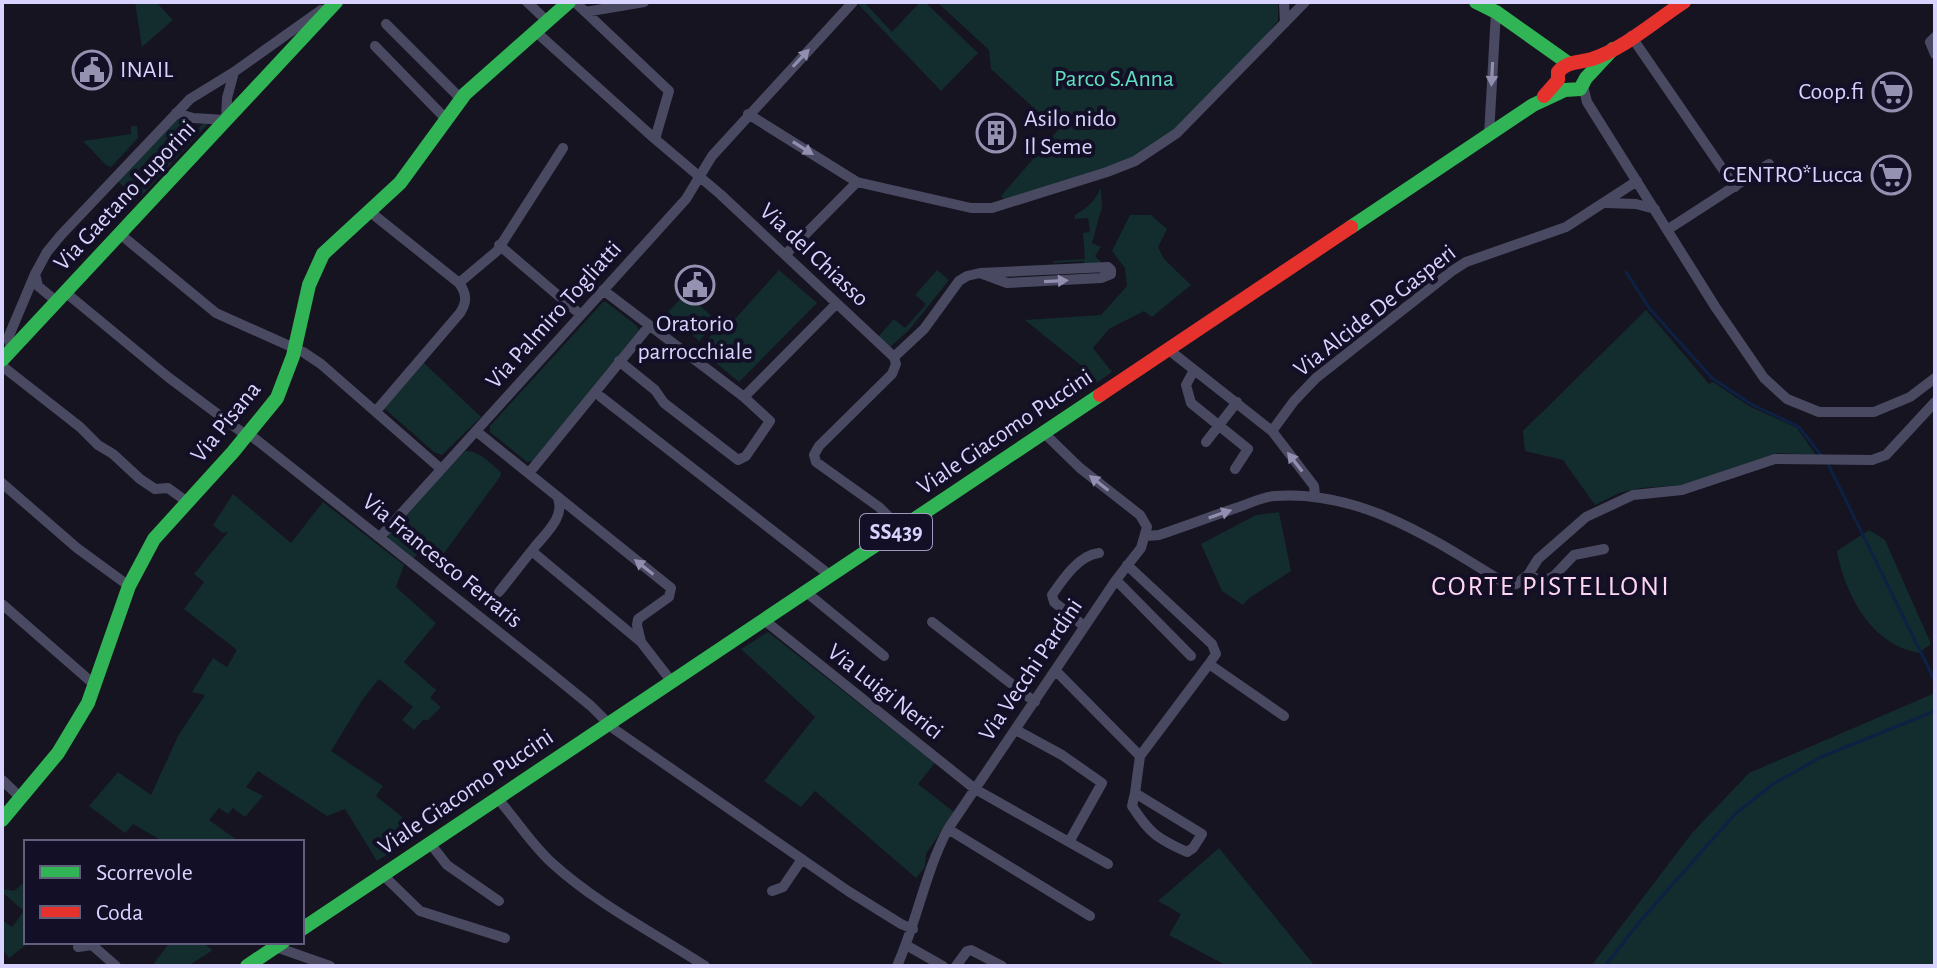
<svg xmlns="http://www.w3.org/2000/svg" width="1937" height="968" viewBox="0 0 1937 968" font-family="'Alegreya Sans',sans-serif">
  <rect width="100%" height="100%" fill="#161421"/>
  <path fill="#132c2d" d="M135,2H156L173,20L142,47Z
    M860,2H864L892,32L920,2H925L978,53L941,91L858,4Z
    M937,2H1278V21C1242,61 1187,130 1140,154C1099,175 1050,186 1005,200L1001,196L1058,130L991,69L989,50Z
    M179,117L196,131L205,121L208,124L142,195L136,197L115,179Z
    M131,126H137L138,138L111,167L106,165L83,141L131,134Z
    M1101,188L1102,207L1092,243L1101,247L1095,256L1104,265L1109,262L1111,266H1085L1084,261L1053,263V261L1085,259L1083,233L1090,232L1088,218L1075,219V215C1087,208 1095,201 1101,188Z
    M1130,215H1151L1167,229L1158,247L1164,259L1191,285L1152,317L1144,311L1109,329L1093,348L1112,372L1078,396L1066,385L1083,367L1025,320L1101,315L1127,286L1125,268L1112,251Z
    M779,270L817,303L739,382L699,349L729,315L735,319Z
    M937,270L949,280L909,330L889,348L878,337L894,319L905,328L924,307L926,304L915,295Z
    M686,293L717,321L699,341L668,312Z
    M603,302H606L636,325L639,330L533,461L527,462L490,432V426Z
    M1646,310L1709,384L1713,382L1749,406L1797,428L1816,455L1778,453L1683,485L1641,488L1619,493L1595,505L1563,460L1525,451L1523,431Z
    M423,362L481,417L442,455L434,452L384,408Z
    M465,451C479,450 491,464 501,472L500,477L444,553L440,554L426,543L414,558L388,538V534Z
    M233,494L291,543L323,502L404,565L396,587L436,623L404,662L436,690L430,698L441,707L428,720H423L414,730L402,720L413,707L379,679L363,699L331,751L383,786L376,796L406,820L389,835L398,848L377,861L345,809L327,816L258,771L246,787L263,796L245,817L233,808L228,814L219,808L209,820L237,840L235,842H164L133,824L125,833L89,806L118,772L151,795L178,736L205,695L192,692L213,658L227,667L237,650L184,609L204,582L194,574L228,532L222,533L213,525Z
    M1279,512L1291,571L1248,599L1243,605L1222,591L1201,544L1256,515Z
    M1869,530L1885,540L1931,644L1918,653C1908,650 1897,647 1889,641C1860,622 1843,584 1837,551Z
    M768,632L935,763L918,784L954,812L926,854L925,867L916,878L815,791L801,807L764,781L815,717L741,649Z
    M1935,693V966H1591L1692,833L1749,773Z
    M1219,848L1315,966H1227L1169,935L1181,914L1158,901Z
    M26,881V942H30L9,958L2,948V920L12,927L24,911L3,893L5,889L14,891Z
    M170,942H201L213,950L188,966H152Z"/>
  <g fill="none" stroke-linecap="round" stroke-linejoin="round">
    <path stroke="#0d2144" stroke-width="3" d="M1626,272L1650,309L1712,378L1751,404L1799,427L1821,455
      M1829,466L1935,681
      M1605,966L1641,920L1735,814L1773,784L1821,757L1935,711"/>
    <path stroke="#4a4962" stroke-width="10" d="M527,2L547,21
      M575,2L669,91L655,139L720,194L894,357L896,364L892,374L819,446L814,455L816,462L879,507L901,529
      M1284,2L1285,23
      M585,12L644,2
      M386,24L461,99
      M535,31L655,139
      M1631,36L1735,187
      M1935,37L1930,42L1935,54
      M375,46L445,118
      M1583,86L1587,102L1716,308L1764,378L1787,399L1819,412H1874L1910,397L1935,378
      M176,113L193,118L226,120L227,98L234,72
      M748,114L857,182
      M1489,135L1496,12
      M1607,203L1636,204L1655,209
      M369,211L459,283C467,294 467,302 460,313L376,411
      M1667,230L1769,164
      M120,234L216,313L303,352L321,364L441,469
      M499,245L581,315
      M785,255L857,182L971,208H992L1107,172L1135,161L1177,133L1305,2
      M459,283L497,251L563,148
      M603,290L744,397L836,304
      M65,292L168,377L247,436
      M56,301L38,286L35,274L47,252L61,235L190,99L234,72L321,10
      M12,349L8,338L35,274
      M1169,350L1272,431L1314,486L1315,495
      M894,357L924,329L959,281L967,276L980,273L1108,267L1111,270V274L1101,278L1007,283L980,273
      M619,361L655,390L664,403L738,460L746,456L770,421L744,397
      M2,366L80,427L98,445L113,454L140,479L155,489L168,488L186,501
      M1194,370L1186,385L1191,403L1248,449L1235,469
      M601,397L831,576
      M476,431L671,588L669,597L638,619L637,625L641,642
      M1272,431L1294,401L1316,378L1452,271L1466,262L1566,227L1637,181
      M249,434L548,671L591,706L614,729L848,891L901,924L913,929
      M1206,442L1237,402
      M529,473L649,326
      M2,483L77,548L129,586
      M557,496C567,516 545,534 533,549L534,553L641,642L672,682
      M1146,536L1159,535C1186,526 1212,516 1239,507C1250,503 1263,497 1274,496C1361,489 1436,541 1508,585L1516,584L1528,575L1538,559L1586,517L1633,495L1682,490L1775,459L1872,460L1886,455L1935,402
      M380,537L686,199L712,156L853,2
      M1127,565L1212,644L1216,654L1209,664
      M1528,575L1543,581L1554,576L1574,555L1604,549
      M1116,580L1191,656
      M499,592L533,549
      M806,592L884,656
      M2,604L96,686
      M764,620L975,789L1108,864
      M932,622L1035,702
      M1084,626L1054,602L1052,595C1063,579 1079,555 1099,553
      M1056,671L1140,756L1135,793L1202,834L1193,848L1187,852C1158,839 1150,834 1132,806L1135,793
      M1016,730L1062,755L1102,783L1069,842
      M1140,756L1209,664L1284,716
      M2,780L21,798
      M497,798C516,819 531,844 552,863C597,904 654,933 705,966
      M948,829L1090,916
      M429,842L447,865L499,901
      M382,874L420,911L505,938
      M772,891L783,887L802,859
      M906,945L943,966
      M78,947L92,945L116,966
      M276,947L330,966
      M897,966C917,922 925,872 948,829L1116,580L1141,548L1147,527L1140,515L1080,468L1044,433
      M956,966L967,951L971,950L1002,966"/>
    <path stroke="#30b455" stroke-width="14" d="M1476,2L1496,12L1568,63
      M1351,227L1533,105L1565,90L1580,89L1586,78L1613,49
      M2,360L336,2
      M2,820L58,753L88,703L129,586L154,539L233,452L277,398L293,356L309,285L323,254L400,183L465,94L569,2
      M302,929L1100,395
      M247,966L283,942"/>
    <path stroke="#e5322d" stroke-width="14" d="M1544,96L1558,80V72C1567,61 1579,63 1592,59C1625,48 1655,21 1684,2
      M1100,395L1351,227"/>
  </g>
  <defs><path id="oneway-solid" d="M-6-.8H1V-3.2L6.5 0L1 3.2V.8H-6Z" transform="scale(2)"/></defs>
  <g fill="#928eb0">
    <use href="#oneway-solid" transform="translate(801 58) rotate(-47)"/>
    <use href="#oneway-solid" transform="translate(1492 74) rotate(93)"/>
    <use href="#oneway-solid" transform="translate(803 148) rotate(32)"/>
    <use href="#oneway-solid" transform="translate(1056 281) rotate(-3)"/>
    <use href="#oneway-solid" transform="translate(1295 462) rotate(-128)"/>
    <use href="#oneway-solid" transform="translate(1099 483) rotate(-142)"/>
    <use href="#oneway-solid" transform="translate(1220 514) rotate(-19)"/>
    <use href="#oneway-solid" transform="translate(644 567) rotate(-142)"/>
  </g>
  <defs>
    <symbol id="civic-ring" viewBox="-11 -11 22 22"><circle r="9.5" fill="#130f26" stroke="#9591b1" stroke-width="1.5"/><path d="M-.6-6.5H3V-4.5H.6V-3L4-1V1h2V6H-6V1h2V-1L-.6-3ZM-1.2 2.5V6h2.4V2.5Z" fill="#9591b1"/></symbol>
    <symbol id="supermarket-ring" viewBox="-11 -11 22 22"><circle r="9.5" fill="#130f26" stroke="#9591b1" stroke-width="1.5"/><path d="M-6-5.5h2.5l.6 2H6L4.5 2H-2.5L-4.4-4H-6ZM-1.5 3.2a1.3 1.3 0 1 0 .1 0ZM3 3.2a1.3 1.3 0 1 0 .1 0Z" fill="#9591b1"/></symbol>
    <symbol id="building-ring" viewBox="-11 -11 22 22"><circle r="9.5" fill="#130f26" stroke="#9591b1" stroke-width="1.5"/><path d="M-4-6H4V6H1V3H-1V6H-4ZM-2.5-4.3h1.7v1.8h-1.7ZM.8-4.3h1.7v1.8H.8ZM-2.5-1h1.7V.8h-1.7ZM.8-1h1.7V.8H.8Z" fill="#9591b1"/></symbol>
  </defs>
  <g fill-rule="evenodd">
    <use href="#civic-ring" x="70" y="48" width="44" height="44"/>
    <use href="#supermarket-ring" x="1870" y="70" width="44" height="44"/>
    <use href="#building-ring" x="974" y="111" width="44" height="44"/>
    <use href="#supermarket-ring" x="1869" y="153" width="44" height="44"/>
    <use href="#civic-ring" x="673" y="263" width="44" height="44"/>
  </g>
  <g text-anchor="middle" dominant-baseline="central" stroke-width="8" stroke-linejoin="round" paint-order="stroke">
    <rect fill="#130f26" stroke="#9e99be" stroke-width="2" x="860" y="514" width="72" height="36" rx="6"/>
    <g font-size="22" font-weight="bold" fill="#d9d4ff">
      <text x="896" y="532">SS439</text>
    </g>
    <g font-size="24" fill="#d9d4ff" stroke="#130f26" text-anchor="start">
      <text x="120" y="70">INAIL</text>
      <text x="1864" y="92" text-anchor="end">Coop.fi</text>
      <text x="1024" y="119">Asilo nido<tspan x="1024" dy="28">Il Seme</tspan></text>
      <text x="1863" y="175" text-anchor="end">CENTRO*Lucca</text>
      <text x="695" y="324" text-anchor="middle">Oratorio<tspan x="695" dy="28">parrocchiale</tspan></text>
    </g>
    <g font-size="24" fill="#5fe0c0" stroke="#130f26">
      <text x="1114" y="79">Parco S.Anna</text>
    </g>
    <g font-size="24" fill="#d9d4ff" stroke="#130f26">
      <text transform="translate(125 196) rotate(-47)">Via Gaetano Luporini</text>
      <text transform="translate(814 255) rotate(43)">Via del Chiasso</text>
      <text transform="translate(1375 311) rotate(-38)">Via Alcide De Gasperi</text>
      <text transform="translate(554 315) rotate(-48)">Via Palmiro Togliatti</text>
      <text transform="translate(226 422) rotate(-51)">Via Pisana</text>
      <text transform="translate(1005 432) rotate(-34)">Viale Giacomo Puccini</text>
      <text transform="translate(442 561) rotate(39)">Via Francesco Ferraris</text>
      <text transform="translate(1031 670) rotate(-56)">Via Vecchi Pardini</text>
      <text transform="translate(885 692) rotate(38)">Via Luigi Nerici</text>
      <text transform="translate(466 792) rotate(-34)">Viale Giacomo Puccini</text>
    </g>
    <g font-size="28" letter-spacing="2" fill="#ffd6f0" stroke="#130f26">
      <text x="1551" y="587">CORTE PISTELLONI</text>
    </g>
  </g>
  <rect width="1937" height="968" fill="none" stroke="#d9d4ff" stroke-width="8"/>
  <rect x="24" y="840" width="280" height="104" fill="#130f26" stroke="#625e7d" stroke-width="2"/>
  <rect x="40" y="866" width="40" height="12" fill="#30b455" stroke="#625e7d" stroke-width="2"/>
  <text x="96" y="880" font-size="24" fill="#d9d4ff">Scorrevole</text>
  <rect x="40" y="906" width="40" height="12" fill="#e5322d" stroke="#625e7d" stroke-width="2"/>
  <text x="96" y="920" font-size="24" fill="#d9d4ff">Coda</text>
</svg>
